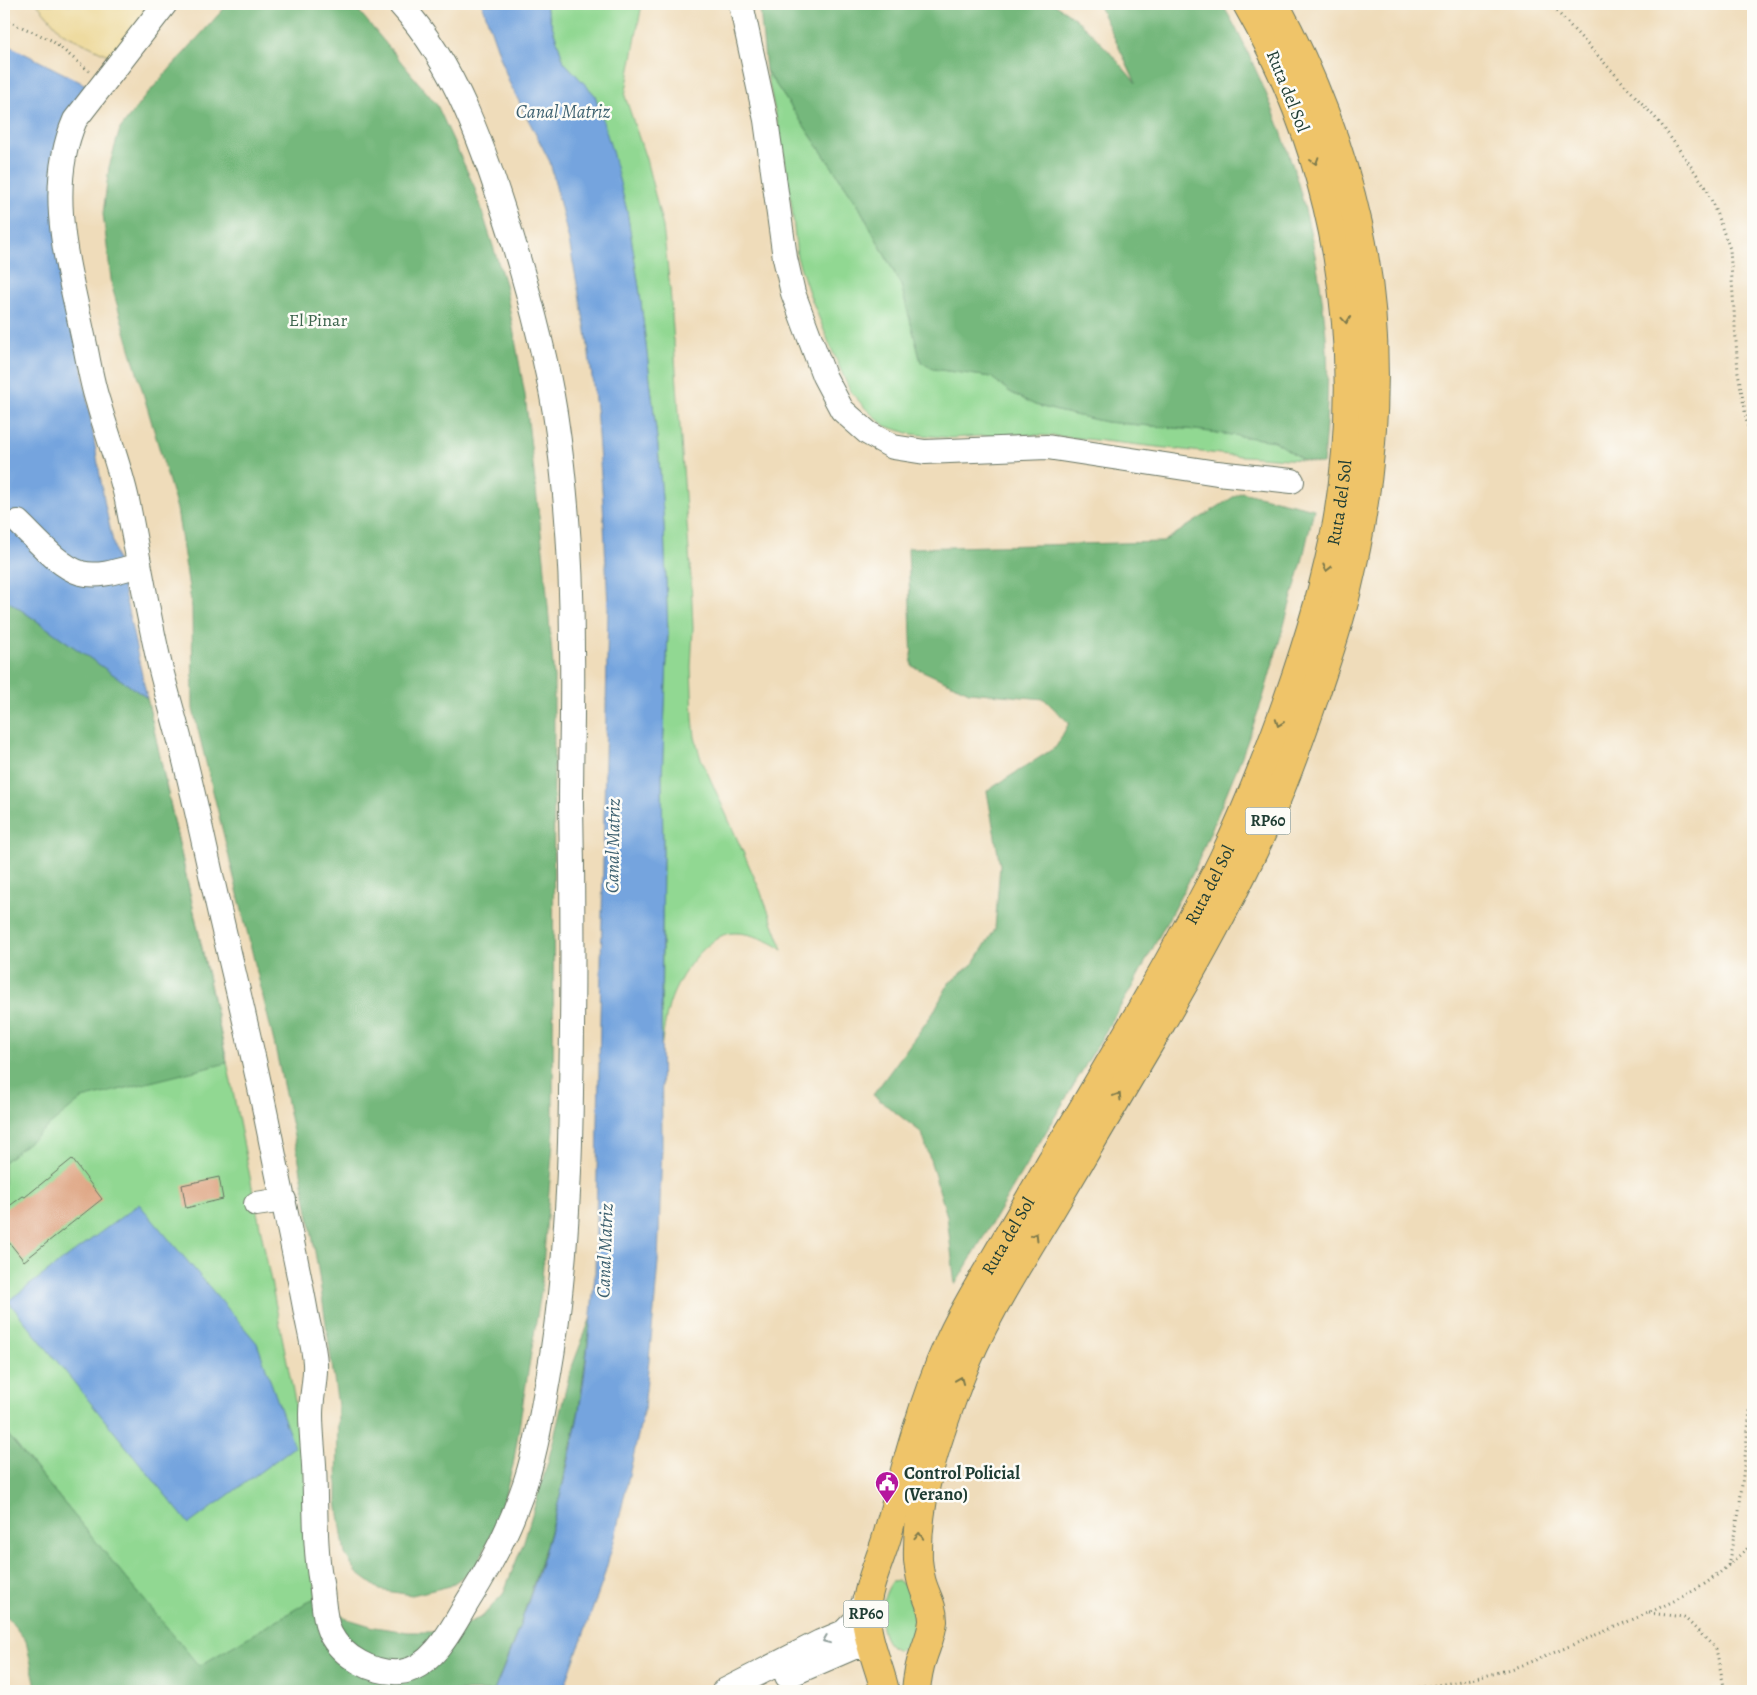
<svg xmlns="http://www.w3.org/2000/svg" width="1757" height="1695" viewBox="0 0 1757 1695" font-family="Alegreya,serif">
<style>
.green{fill:#91d892;stroke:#588a63}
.forest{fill:#74b87c;stroke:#4a7a58}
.sand{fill:#eeda9e;stroke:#868c69}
.water{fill:#75a4de;stroke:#4a7089}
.building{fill:#dfa786}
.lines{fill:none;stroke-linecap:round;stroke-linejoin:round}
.minor-casing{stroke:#687563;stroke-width:26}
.major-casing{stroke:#687563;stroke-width:30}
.path{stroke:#687563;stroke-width:3;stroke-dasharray:1 4;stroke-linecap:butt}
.minor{stroke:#fff;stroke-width:24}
.major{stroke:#efc469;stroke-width:28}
.oneway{stroke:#7d7a4c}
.oneway2{stroke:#8f9e9a}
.labels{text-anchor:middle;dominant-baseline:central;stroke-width:5;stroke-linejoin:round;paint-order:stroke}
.shield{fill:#fdfcf7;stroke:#62766e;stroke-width:1}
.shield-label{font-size:16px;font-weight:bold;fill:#1f3d34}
.street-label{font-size:18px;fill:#1f3d34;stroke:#fdfcf7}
.park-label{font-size:18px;fill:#3c644c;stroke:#fdfcf7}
.poi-label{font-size:18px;font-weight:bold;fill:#1f3d34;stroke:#fdfcf7;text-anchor:start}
.water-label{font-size:19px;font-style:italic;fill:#3d6170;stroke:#fdfcf7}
</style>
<rect width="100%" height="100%" fill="#fdfcf7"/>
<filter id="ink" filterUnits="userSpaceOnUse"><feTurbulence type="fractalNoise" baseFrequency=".02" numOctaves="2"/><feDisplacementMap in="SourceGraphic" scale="10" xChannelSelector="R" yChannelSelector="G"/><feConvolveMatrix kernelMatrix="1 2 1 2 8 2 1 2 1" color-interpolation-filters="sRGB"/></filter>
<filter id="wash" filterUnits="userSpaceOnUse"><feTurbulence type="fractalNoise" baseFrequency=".0096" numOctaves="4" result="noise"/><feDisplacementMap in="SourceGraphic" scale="20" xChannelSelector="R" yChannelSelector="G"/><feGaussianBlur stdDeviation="1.12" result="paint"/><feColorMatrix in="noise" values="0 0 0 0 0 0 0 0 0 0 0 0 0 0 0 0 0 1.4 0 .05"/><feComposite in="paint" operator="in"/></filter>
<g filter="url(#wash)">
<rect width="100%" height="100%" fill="#efdcba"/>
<!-- green -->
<path class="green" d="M545,4H642L625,96L646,159L663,227L670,288L691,579L693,628L691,667L693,718L695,737L700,756L760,890L783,950C770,940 738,927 721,936C700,948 684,970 674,992C666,1010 664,1029 661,1049L663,854L662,777L668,634L664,525L658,447L640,294L627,211L595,95L564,62Z
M766,70L858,205L901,285L921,362L933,369L991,377L1010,392L1035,405L1061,412L1106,422L1196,430L1275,441L1303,460L1229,455L1068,437L1014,434L951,438L911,434L885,426L866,409L850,391L832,350L809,293L797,257L792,208L784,154Z
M4,598L147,698L225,1052L302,1436L316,1597L199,1667L4,1430Z
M899,1581C917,1591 919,1625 910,1642C907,1647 902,1648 898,1651C874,1640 879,1600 892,1582Z"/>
<!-- forest -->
<path class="forest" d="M228,4H353L437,105L474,186L505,284L525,395L544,559L554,678L553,1142L541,1291L513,1465L498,1521L476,1567L450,1586L412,1595L380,1590L357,1573L345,1554L337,1501L338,1406L318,1269L298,1155L274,1042L193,709L192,608L177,509L112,287L103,214L109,167L120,129L143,99Z
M761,4H1054C1087,23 1112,55 1136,83L1098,4H1222C1234,23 1244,44 1253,64C1295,153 1321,252 1327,350C1329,388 1326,426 1323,464L1303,460L1275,441L1196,430L1106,422L1061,412L1035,405L1010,392L991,377L933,369L921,362L901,285L858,205L766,70L760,9Z
M1241,492L1314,509L1302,562L1263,698L1242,756L1194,871L1132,987L955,1285L947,1216L922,1133L873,1095L933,1013L949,983L974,963L995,929L1000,865L987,791L1056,747L1069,723L1044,699L969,692L912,666L908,548L1163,542Z
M4,598L147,698L227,1063L82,1099L4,1162Z
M591,1317L579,1409L559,1500L545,1548L520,1625L494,1691H37L26,1641L4,1613V1436L6,1433L199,1666L316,1597L348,1619L374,1627L408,1632H447L482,1617L503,1594L523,1544L548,1462L570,1372Z"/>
<!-- sand -->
<path class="sand" d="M37,4H155L114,58L62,33Z"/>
<!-- water -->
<path class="water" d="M482,4H545L564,62L595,95L612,151L627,211L640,294L658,447L664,525L668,634L662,777L663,854L661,998L662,1145L658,1262L654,1310L644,1409L615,1537L602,1583L563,1691H494C532,1602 561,1507 579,1411C587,1366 590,1320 595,1275L608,607L603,503L596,408L586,331L569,241L550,162L509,82Z
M4,43L96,90L64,132L77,339L105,505L147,698L4,598Z
M139,1204L257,1343L294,1447L189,1524L8,1301Z"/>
<g id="blocks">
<!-- building -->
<path class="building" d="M72,1159L102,1199L24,1261L4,1236V1210L23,1196L25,1197Z
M219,1177L223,1199L186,1208L182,1185Z"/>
</g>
</g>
<g filter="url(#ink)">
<use href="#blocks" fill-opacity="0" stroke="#687563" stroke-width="1"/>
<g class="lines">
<!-- minor casing -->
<g class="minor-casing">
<path id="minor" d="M165,4L75,120C45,189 68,265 83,336C88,358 91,381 98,402C107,435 120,467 127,500C138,555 147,611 160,666C167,694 175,721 182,749C196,803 207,859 220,914C238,992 257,1068 272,1146C283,1202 296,1257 306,1313C309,1329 314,1347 315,1363C316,1380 311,1397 311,1414C311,1431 313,1448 314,1465C316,1505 314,1544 321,1583C324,1600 323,1617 330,1633C342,1657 373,1674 400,1672C433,1669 453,1626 468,1601C489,1568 508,1532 521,1495C535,1458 541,1418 548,1379C565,1284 570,1188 571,1092C573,995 573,899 571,803C571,752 573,701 572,650C572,571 567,491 555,413C545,351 528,290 510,231C484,150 458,68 400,4
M741,4L766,120L785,258L793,293L824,376L842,410L868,433L893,447L925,452L1047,447L1217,473L1292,481
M18,522C35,538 58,566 81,573C99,578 121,570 139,565
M256,1204L284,1200
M787,1676L854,1647H864L874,1650
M724,1691L820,1642L844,1632L856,1620L867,1595"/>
</g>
<!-- major casing -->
<g class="major-casing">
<g id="major">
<path id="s1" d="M885,1691C879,1665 866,1639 866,1612C867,1585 881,1559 888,1533C905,1469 922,1403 949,1342C960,1317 974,1294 988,1270C1009,1234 1031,1197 1052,1160C1084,1108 1114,1056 1145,1003C1172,956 1199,908 1223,859C1248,807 1269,753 1288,699C1308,642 1326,582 1337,523C1368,344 1337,162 1247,4"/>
<path d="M916,1691C917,1679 919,1667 923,1656C927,1644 932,1633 933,1621C933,1607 927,1598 923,1586C920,1578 919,1568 918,1560C916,1500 937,1439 958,1383C980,1324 1015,1269 1048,1215C1085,1152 1122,1090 1159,1027C1197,961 1234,895 1265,826C1284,784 1299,742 1314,698C1325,664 1338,629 1346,594C1375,474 1385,346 1358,224C1341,148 1312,73 1275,4"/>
</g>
</g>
<!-- path -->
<path class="path" d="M1550,4L1661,124L1707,189L1730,249L1738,372L1753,457
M4,19L51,40L89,71
M1728,1565L1739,1512L1753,1383
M1649,1613L1684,1617L1716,1649L1725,1691
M1364,1691C1410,1690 1455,1684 1500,1672C1535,1662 1569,1646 1603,1632C1636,1618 1669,1605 1700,1587C1720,1575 1735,1558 1753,1544"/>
<!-- minor -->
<use href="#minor" class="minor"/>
<!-- major -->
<use href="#major" class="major"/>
</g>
<!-- one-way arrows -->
<defs><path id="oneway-chevron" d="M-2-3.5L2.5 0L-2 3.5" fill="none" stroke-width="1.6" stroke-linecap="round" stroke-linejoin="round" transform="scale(1.25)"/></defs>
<g class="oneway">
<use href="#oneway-chevron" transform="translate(1315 161) rotate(72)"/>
<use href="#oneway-chevron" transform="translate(1346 320) rotate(85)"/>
<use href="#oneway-chevron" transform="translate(1327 568) rotate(104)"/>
<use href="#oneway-chevron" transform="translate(1279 723) rotate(110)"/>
<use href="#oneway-chevron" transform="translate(1118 1096) rotate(-59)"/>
<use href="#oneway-chevron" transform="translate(1035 1236) rotate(-59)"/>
<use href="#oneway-chevron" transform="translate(960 1380) rotate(-68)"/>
<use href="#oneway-chevron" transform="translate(919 1536) rotate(-86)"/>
</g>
<use class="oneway2" href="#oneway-chevron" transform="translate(826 1640) rotate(158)"/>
</g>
<!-- icons -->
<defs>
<g id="civic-pin" transform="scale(1.25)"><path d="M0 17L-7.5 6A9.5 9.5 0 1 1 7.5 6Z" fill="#b5179e" stroke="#fdfcf7"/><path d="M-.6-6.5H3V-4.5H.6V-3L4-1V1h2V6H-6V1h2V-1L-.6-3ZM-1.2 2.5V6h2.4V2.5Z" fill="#fff"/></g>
</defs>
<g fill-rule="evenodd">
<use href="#civic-pin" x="887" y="1483"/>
</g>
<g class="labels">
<!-- shield labels -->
<g class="shield">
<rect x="1245.5" y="807.5" width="45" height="27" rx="4"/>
<rect x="843.5" y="1600.5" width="45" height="27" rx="4"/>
</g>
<g class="shield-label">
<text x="1268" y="821">RP60</text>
<text x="866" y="1614">RP60</text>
</g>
<!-- street labels -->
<g class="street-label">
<text transform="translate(1288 91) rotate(68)">Ruta del Sol</text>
<text stroke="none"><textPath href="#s1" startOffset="1296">Ruta del Sol</textPath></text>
<text stroke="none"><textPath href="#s1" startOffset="891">Ruta del Sol</textPath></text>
<text stroke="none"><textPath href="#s1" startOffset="486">Ruta del Sol</textPath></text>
</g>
<!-- park labels -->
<g class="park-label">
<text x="318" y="320">El Pinar</text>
</g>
<!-- poi labels -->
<g class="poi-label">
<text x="904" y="1473">Control Policial<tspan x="904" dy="21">(Verano)</tspan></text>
</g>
<!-- water labels -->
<g class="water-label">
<text x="563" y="112">Canal Matriz</text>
<text transform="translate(613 846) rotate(-89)">Canal Matriz</text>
<text transform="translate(605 1251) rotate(-88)">Canal Matriz</text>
</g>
</g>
<!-- margin -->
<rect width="1757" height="1695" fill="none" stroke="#fdfcf7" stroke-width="20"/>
</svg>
